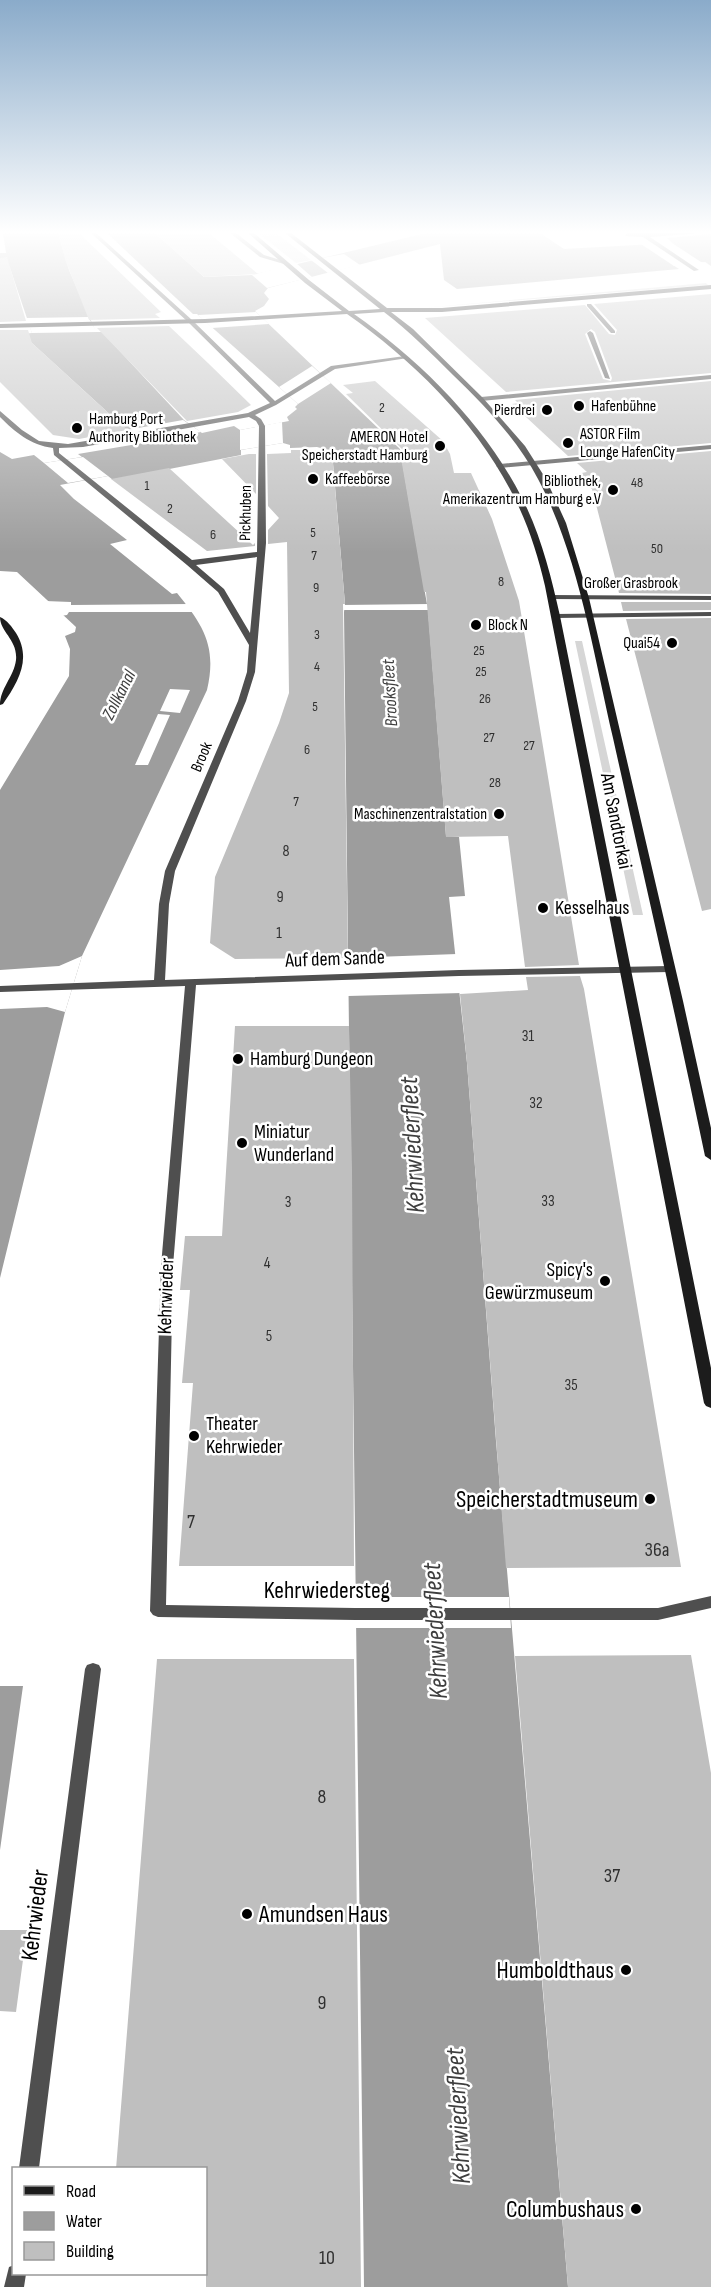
<svg xmlns="http://www.w3.org/2000/svg" width="711" height="2287" viewBox="0 0 711 2287" font-family="'Sofia Sans Condensed',sans-serif">
<style>
.green{fill:#d6d6d6}
.water{fill:#9d9d9d}
.pier{fill:#fff}
.building{fill:#bfbfbf;fill-rule:evenodd}
.lines{fill:none;stroke-linecap:round;stroke-linejoin:round}
.pedestrian{fill:#4f4f4f;fill-rule:evenodd}
.minor{fill:#4f4f4f;fill-rule:evenodd}
.secondary{fill:#1c1c1c;fill-rule:evenodd}
.poi-dot{fill:#000;stroke:#fff;stroke-width:2}
.labels{text-anchor:middle;dominant-baseline:central;stroke-width:5;stroke-linejoin:round;paint-order:stroke}
.far-number-label{font-size:14px;fill:#303030}
.far-poi-label{font-size:16px;fill:#000;stroke:#fff;text-anchor:start}
.far-street-label{font-size:16px;fill:#000;stroke:#fff}
.number-label{font-size:16px;fill:#303030}
.far-water-label{font-size:18px;font-style:italic;fill:#3e3e3e;stroke:#fff}
.street-label{font-size:20px;fill:#000;stroke:#fff}
.poi-label{font-size:20px;fill:#000;stroke:#fff;text-anchor:start}
.near-number-label{font-size:20px;fill:#303030}
.near-poi-label{font-size:24px;fill:#000;stroke:#fff;text-anchor:end}
.near-street-label{font-size:24px;fill:#000;stroke:#fff}
.near-water-label{font-size:26px;font-style:italic;fill:#3e3e3e;stroke:#fff}
</style>
<rect width="100%" height="100%" fill="#fff"/>
<!-- green -->
<path class="green" d="M258,233H276L311,260L296,263Z
M706,283L708,285L421,308Z
M575,641H582L643,915H633Z"/>
<!-- water -->
<path class="water" d="M3,233H58L69,270L96,332H102L184,420L202,433L234,426L240,430L289,421L287,417L297,409L295,407L298,404L197,314H193L107,233H155L204,277L252,275L426,233H540L564,249L672,243L667,238L711,234V266L705,262L673,265L679,269L457,289L444,280L440,244L268,288L264,293L269,299L264,306L255,311L400,449L428,610L446,836L459,837L465,896L449,897L467,1063L496,1441L568,2287H364L344,612L345,604L332,451L317,447L290,448V445L283,443L241,450V455L113,480L108,476L60,485L74,499L127,540L110,544L172,594L177,593C204,626 217,647 207,690L82,956L65,1012L0,1278V790L69,676L70,649L65,636L75,632L76,627L17,572L0,571V452L12,459L34,455L44,463L82,457L78,454L149,442L127,430L22,334L32,333L10,268L0,266V253H6Z
M0,1686H23L0,1850Z"/>
<!-- pier -->
<path class="pier" d="M669,241L701,262L707,263L674,266L641,244Z
M344,254L360,265L328,273L311,260Z
M296,263L312,277L267,288L252,275Z
M256,312L269,324L212,328L198,315Z
M88,317L97,332L32,333L26,318Z
M312,366L331,383L298,404L279,387Z
M183,420L201,432L145,442L127,430Z
M282,422L283,443L240,450V430Z
M83,457L108,476L68,483L44,463Z
M45,601L71,602V605L190,604L196,612H69L67,615L61,616Z
M430,604L431,610H341L342,605Z
M170,689L190,690L180,713L160,711Z
M158,714L170,715L148,765H135Z
M457,954L462,993L348,996V958Z
M82,956L65,1012L47,1007L0,1009V970L59,966Z
M355,1597H509L511,1628H355Z"/>
<!-- building -->
<path class="building" d="M58,233H79L161,312L155,314L160,318L89,320L66,262Z
M155,233H209L258,274L204,277Z
M7,257L26,321L0,322V258Z
M711,294V373L506,392L425,318L585,305L609,334L615,335L617,330L594,304ZM591,329L595,332L612,378L611,381L603,379L585,334Z
M169,326L208,363L251,405L238,412L187,421L97,328Z
M0,330H28L32,343L127,430L79,439L53,435L0,382Z
M375,381L443,441L450,454L454,473H471L492,519L519,601L579,965L525,967L508,836L446,837L426,592H424L400,452H405L346,394L353,393L343,385Z
M711,381V443L568,456L512,404L518,403L515,400Z
M291,450H318V453H332L345,604H343L348,958L235,959L210,943L215,877L279,723L289,693L287,542L268,544V530L279,518L268,506L267,454L291,453Z
M711,451V594L619,593L592,489L576,474L587,472L577,463Z
M249,454H256V494L222,459Z
M169,468L253,545L255,543V546L207,551L111,479Z
M621,602H711V610L623,611Z
M711,618V909L702,911L626,619Z
M580,976L584,989L681,1567L506,1568L467,1063L460,994L528,990L526,977Z
M235,1026H349L352,1169L354,1566H179L193,1383H182L190,1290H180L185,1236H222Z
M691,1655L711,1773V2287H568L515,1656Z
M157,1659H354L361,2287H206V2169H116Z
M0,1930H27L16,2012L0,2011Z"/>
<g class="lines">
<!-- pedestrian -->
<path class="pedestrian" d="M627,233H703L650,237L699,270L694,271L643,237L625,236Z
M587,304H591L615,331V333H611L587,306Z
M590,331L593,333L610,379L605,378L587,333Z"/>
<!-- minor -->
<path class="minor" d="M91,233H96L192,320L275,401L331,366L405,356L408,358L335,369L276,405L255,415L261,419L265,426L266,543L255,672L246,701L175,871L169,904L165,980L459,970L670,966L675,969L670,972L459,976L196,985L173,1266L166,1605L355,1608H658L711,1596V1608L658,1620H355L158,1617L153,1615L150,1611L161,1266L185,986L0,992V986L154,980L159,904L165,871L238,701L247,672L249,645L218,592L187,565L54,455L53,448C30,445 15,432 0,417V411L22,430L39,441L68,444L248,413L270,403L188,322ZM249,417L256,421L259,426L257,552L192,560L59,453V448L83,447ZM257,557L250,633L224,589L196,565Z
M230,233H236L264,255L287,262L284,264L260,257Z
M711,375V379L481,401L478,399L481,397Z
M711,445V449L500,468L496,466L500,464Z
M549,595L711,596V600L552,599H549Z
M711,612V616L556,618L552,616L556,614Z
M93,1663L99,1665L101,1669L39,2168H19L85,1669L87,1665Z
M14,2265V2274H26L24,2287H4L9,2267Z"/>
<!-- secondary -->
<path class="secondary" d="M248,233H254L309,280L349,311L380,309L285,233H291L387,308H442L711,285V289L442,312H391L413,329L483,398L525,446L546,479L566,523L589,598L683,1001L711,1128V1160L705,1156C676,1016 644,877 613,738C593,652 579,557 538,479C517,439 485,406 453,375C431,353 409,331 384,312L354,314C421,361 485,425 522,498C541,535 551,576 560,616L711,1368V1408L706,1406L704,1403L545,586C538,556 529,527 515,499C479,425 414,361 347,314L205,323L0,328V324L205,319L342,311L305,283Z
M0,617C7,620 12,627 16,633C32,659 18,682 3,704L0,705C0,688 14,677 16,660C18,640 0,632 0,617Z"/>
</g>
<!-- sky -->
<linearGradient id="sky" x2="0" y2="1"><stop stop-color="#8aabca"/><stop offset="0.42" stop-color="#fff"/><stop offset="1" stop-color="#fff" stop-opacity="0"/></linearGradient>
<rect width="711" height="553" fill="url(#sky)"/>
<!-- markers -->
<g class="poi-dot">
<circle cx="579" cy="406" r="6"/>
<circle cx="547" cy="410" r="6"/>
<circle cx="77" cy="428" r="6"/>
<circle cx="568" cy="443" r="6"/>
<circle cx="440" cy="446" r="6"/>
<circle cx="313" cy="479" r="6"/>
<circle cx="613" cy="490" r="6"/>
<circle cx="476" cy="625" r="6"/>
<circle cx="672" cy="643" r="6"/>
<circle cx="499" cy="814" r="6"/>
<circle cx="543" cy="908" r="6"/>
<circle cx="238" cy="1059" r="6"/>
<circle cx="242" cy="1143" r="6"/>
<circle cx="605" cy="1281" r="6"/>
<circle cx="194" cy="1436" r="6"/>
<circle cx="650" cy="1499" r="6"/>
<circle cx="247" cy="1914" r="6"/>
<circle cx="626" cy="1970" r="6"/>
<circle cx="636" cy="2209" r="6"/>
</g>
<g class="labels">
<!-- far-number labels -->
<g class="far-number-label">
<text x="382" y="407">2</text>
<text x="637" y="482">48</text>
<text x="147" y="485">1</text>
<text x="170" y="508">2</text>
<text x="313" y="532">5</text>
<text x="213" y="534">6</text>
<text x="657" y="548">50</text>
<text x="314" y="555">7</text>
<text x="501" y="581">8</text>
<text x="316" y="587">9</text>
<text x="317" y="634">3</text>
<text x="479" y="650">25</text>
<text x="317" y="666">4</text>
<text x="481" y="671">25</text>
<text x="485" y="698">26</text>
<text x="315" y="706">5</text>
<text x="489" y="737">27</text>
<text x="529" y="745">27</text>
<text x="307" y="749">6</text>
<text x="495" y="782">28</text>
<text x="296" y="801">7</text>
</g>
<!-- far-poi labels -->
<g class="far-poi-label">
<text x="591" y="406">Hafenbühne</text>
<text x="535" y="410" text-anchor="end">Pierdrei</text>
<text x="89" y="419">Hamburg Port<tspan x="89" dy="18">Authority Bibliothek</tspan></text>
<text x="580" y="434">ASTOR Film<tspan x="580" dy="18">Lounge HafenCity</tspan></text>
<text x="428" y="437" text-anchor="end">AMERON Hotel<tspan x="428" dy="18">Speicherstadt Hamburg</tspan></text>
<text x="325" y="479">Kaffeebörse</text>
<text x="601" y="481" text-anchor="end">Bibliothek,<tspan x="601" dy="18">Amerikazentrum Hamburg e.V</tspan></text>
<text x="488" y="625">Block N</text>
<text x="660" y="643" text-anchor="end">Quai54</text>
<text x="487" y="814" text-anchor="end">Maschinenzentralstation</text>
</g>
<!-- far-street labels -->
<g class="far-street-label">
<text transform="translate(246 513) rotate(-89)">Pickhuben</text>
<text x="631" y="583">Großer Grasbrook</text>
<text transform="translate(202 757) rotate(-67)">Brook</text>
</g>
<!-- number labels -->
<g class="number-label">
<text x="286" y="851">8</text>
<text x="280" y="897">9</text>
<text x="279" y="933">1</text>
<text x="528" y="1036">31</text>
<text x="536" y="1103">32</text>
<text x="548" y="1201">33</text>
<text x="288" y="1202">3</text>
<text x="267" y="1263">4</text>
<text x="269" y="1336">5</text>
<text x="571" y="1385">35</text>
</g>
<!-- far-water labels -->
<g class="far-water-label">
<text transform="translate(390 693) rotate(-93)">Brooksfleet</text>
<text transform="translate(119 695) rotate(-63)">Zollkanal</text>
</g>
<!-- street labels -->
<g class="street-label">
<text transform="translate(616 821) rotate(79)">Am Sandtorkai</text>
<text transform="translate(335 959) rotate(-2)">Auf dem Sande</text>
<text transform="translate(166 1296) rotate(-88)">Kehrwieder</text>
</g>
<!-- poi labels -->
<g class="poi-label">
<text x="555" y="908">Kesselhaus</text>
<text x="250" y="1059">Hamburg Dungeon</text>
<text x="254" y="1132">Miniatur<tspan x="254" dy="23">Wunderland</tspan></text>
<text x="593" y="1270" text-anchor="end">Spicy's<tspan x="593" dy="23">Gewürzmuseum</tspan></text>
<text x="206" y="1424">Theater<tspan x="206" dy="23">Kehrwieder</tspan></text>
</g>
<!-- near-number labels -->
<g class="near-number-label">
<text x="191" y="1522">7</text>
<text x="657" y="1550">36a</text>
<text x="322" y="1797">8</text>
<text x="612" y="1876">37</text>
<text x="322" y="2003">9</text>
<text x="327" y="2258">10</text>
</g>
<!-- near-poi labels -->
<g class="near-poi-label">
<text x="638" y="1499">Speicherstadtmuseum</text>
<text x="259" y="1914" text-anchor="start">Amundsen Haus</text>
<text x="614" y="1970">Humboldthaus</text>
<text x="624" y="2209">Columbushaus</text>
</g>
<!-- near-street labels -->
<g class="near-street-label">
<text x="327" y="1590">Kehrwiedersteg</text>
<text transform="translate(35 1915) rotate(-83)">Kehrwieder</text>
</g>
<!-- near-water labels -->
<g class="near-water-label">
<text transform="translate(413 1145) rotate(-93)">Kehrwiederfleet</text>
<text transform="translate(436 1631) rotate(-93)">Kehrwiederfleet</text>
<text transform="translate(459 2116) rotate(-93)">Kehrwiederfleet</text>
</g>
</g>
<!-- legend -->
<rect x="12" y="2167" width="195" height="108" fill="#ffffff" stroke="#999999" stroke-width="1.5"/>
<rect x="24" y="2186" width="30" height="9" fill="#1c1c1c" stroke="#999999" stroke-width="1.5"/>
<text x="66" y="2197" font-size="18" fill="#000000">Road</text>
<rect x="24" y="2212" width="30" height="18" fill="#9d9d9d" stroke="#999999" stroke-width="1.5"/>
<text x="66" y="2227" font-size="18" fill="#000000">Water</text>
<rect x="24" y="2242" width="30" height="18" fill="#bfbfbf" stroke="#999999" stroke-width="1.5"/>
<text x="66" y="2257" font-size="18" fill="#000000">Building</text>
</svg>
